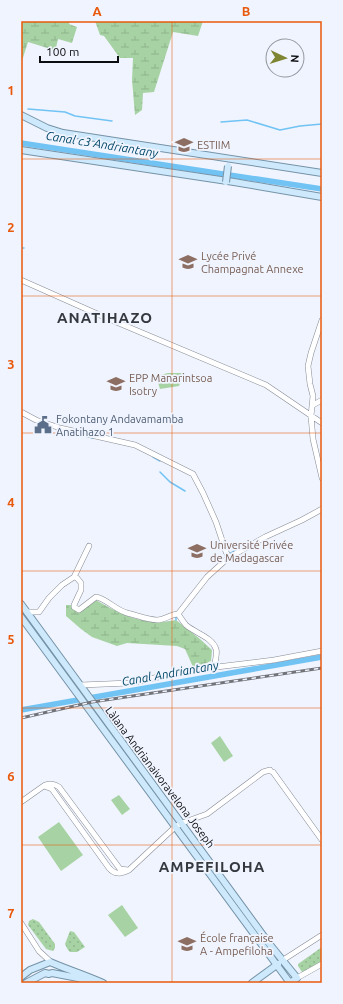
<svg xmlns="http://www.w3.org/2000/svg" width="343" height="1004" viewBox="0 0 343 1004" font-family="Ubuntu,sans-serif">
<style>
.green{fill:#a7d3a4}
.wetland{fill:url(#wetland-marsh)}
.garden{fill:url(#garden-dots)}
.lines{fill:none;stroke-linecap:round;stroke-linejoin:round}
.stream{stroke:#71c3f4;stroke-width:1.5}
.canal{stroke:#71c3f4;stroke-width:5.5}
.minor-casing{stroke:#868a93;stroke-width:6}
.major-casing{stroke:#7593a8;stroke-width:8}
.minor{stroke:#fff;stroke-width:5}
.major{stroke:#cee9fc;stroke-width:6}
.rail-casing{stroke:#717379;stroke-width:3}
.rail{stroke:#f0f4fe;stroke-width:1.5;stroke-dasharray:4.5;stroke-linecap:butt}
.major-bridge-casing{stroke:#7593a8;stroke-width:8;stroke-linecap:butt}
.major-bridge{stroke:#cee9fc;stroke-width:6}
.grid{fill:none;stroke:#e8590c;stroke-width:1;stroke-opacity:0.55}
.labels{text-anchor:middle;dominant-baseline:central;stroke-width:3.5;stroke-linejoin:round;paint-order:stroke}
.education-label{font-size:11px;fill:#785e54;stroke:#f0f4fe;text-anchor:start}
.service-label{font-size:11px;fill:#4e5e75;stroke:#f0f4fe;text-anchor:start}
.street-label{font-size:11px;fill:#0c0d10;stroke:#f0f4fe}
.water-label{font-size:12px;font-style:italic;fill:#004767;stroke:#f0f4fe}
.district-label{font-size:15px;font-weight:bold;letter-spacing:1px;fill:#35383f;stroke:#f0f4fe}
.neatline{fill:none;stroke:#e8590c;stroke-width:1.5}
.grid-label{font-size:13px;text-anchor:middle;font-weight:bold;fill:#e8590c}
</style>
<defs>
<pattern id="wetland-marsh" width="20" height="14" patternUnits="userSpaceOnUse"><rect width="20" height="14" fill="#a7d3a4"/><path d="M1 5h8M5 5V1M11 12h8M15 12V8" fill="none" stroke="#8fb48c"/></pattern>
<pattern id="garden-dots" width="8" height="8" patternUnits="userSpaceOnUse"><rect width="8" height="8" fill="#a7d3a4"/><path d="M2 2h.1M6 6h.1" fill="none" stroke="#8fb48c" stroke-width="1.8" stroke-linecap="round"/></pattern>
</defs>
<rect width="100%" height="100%" fill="#f0f4fe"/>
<!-- green -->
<path class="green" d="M168,373H184L179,386L160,389L156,376Z
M220,736L233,756L224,762L211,743Z
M119,795L130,809L122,815L111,800Z
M59,822L83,855L61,871L38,837Z
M122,905L138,928L125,937L108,915Z"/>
<!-- wetland -->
<path class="wetland" d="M21,21H70L69,24L77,27L72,43L58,39L56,48L54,50L28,42L21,64Z
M95,21H203L198,36L173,32L154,92L143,93L142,110L135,115L132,80L133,58H120L104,36L100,35Z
M96,600C114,611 136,622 157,622C164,622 170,621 176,620L200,639L212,650L211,661L198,667H193L185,649L177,646L127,643L117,646L92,637L81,629L66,616V605H71L77,610L82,609Z"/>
<!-- garden -->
<path class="garden" d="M33,919L39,922L55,944V948L53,951L46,949L28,925L29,921Z
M70,931L74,932L85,947L77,952H70L68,950L65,944Z
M322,947V964L304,975L298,966V964Z"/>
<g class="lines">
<!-- stream -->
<path class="stream" d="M28,109L65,112L75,116L112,121
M221,122L247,120L280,130L300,126L322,124
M21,248H24
M77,434L93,438
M153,457L160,461
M160,472L170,482L185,491
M229,554L247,544
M176,620V616"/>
<!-- canal -->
<path class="canal" d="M21,143L322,189
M21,710L322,657"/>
<!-- minor casing -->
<g class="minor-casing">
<path id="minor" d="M21,280L102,316L266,385L322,423
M322,320L311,353L308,366L310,384L313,396L311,416L313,439L322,478
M313,405L322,400
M21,412L36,420L60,428L135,445L193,474L203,493L216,522L226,552L229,557
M74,577L77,578L81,583V590L74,605V607L79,610L96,597C105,598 116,610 127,613C136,615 147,620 157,620C165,620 171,614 178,614
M27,612H39L49,598L62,585L74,577L89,546
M178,614L207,577L228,558L265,537L302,520L322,509
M178,614C181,618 183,622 186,625C195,633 212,637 216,649C218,653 214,662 215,668
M81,685L130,683L192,670L274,660L322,651
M44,786L52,789L109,868C115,875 121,874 129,870L175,827L182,823L207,814L263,772L270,770V771L273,772L322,840
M21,802L45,785C51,783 54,784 59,787L120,869L128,870
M21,923L39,951L52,963
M283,960L322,935
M297,978L322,964"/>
</g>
<!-- major casing -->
<g class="major-casing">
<path id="major" d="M21,115L47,128L63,133L322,173
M21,150L234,182L322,197
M21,604L271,946L297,978L290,983
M21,617L290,983
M21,977L30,970L50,962C66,969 85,975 103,983
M26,983L45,973L49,974L52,973L78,978L91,983
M252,983L278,964"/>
</g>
<!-- minor -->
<use href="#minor" class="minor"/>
<!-- major -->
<use href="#major" class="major"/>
<!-- rail casing -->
<g class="rail-casing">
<path id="rail" d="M21,718L92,702L322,668"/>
</g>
<!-- rail -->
<use href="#rail" class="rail"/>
<!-- major-bridge casing -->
<g class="major-bridge-casing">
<path id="major-bridge" d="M226,182L228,166"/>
</g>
<!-- major-bridge -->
<use href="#major-bridge" class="major-bridge"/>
</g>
<!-- grid -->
<path class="grid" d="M172,21V983M21,159H322M21,296H322M21,433H322M21,571H322M21,708H322M21,845H322"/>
<!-- icons -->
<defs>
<g id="university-bare" transform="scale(1.38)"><path d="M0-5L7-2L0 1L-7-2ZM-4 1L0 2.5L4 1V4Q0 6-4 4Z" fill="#8d6e63" stroke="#f0f4fe" stroke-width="2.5" paint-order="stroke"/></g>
<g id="school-bare" transform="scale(1.38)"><path d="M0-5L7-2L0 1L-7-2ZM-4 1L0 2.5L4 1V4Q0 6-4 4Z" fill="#8d6e63" stroke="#f0f4fe" stroke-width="2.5" paint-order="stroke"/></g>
<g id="civic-bare" transform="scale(1.38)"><path d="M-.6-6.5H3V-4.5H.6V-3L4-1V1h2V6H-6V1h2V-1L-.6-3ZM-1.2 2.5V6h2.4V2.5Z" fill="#5c6f8a" stroke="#f0f4fe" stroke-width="2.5" paint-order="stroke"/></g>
</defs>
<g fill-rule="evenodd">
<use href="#university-bare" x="184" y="145"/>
<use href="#school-bare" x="188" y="262"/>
<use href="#school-bare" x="116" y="384"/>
<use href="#civic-bare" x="43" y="425"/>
<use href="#university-bare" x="197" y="551"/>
<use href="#school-bare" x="187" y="944"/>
</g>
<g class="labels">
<!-- education labels -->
<g class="education-label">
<text x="197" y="145">ESTIIM</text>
<text x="201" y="256">Lycée Privé<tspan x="201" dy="13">Champagnat Annexe</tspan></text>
<text x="129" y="378">EPP Manarintsoa<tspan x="129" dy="13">Isotry</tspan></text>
<text x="210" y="545">Université Privée<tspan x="210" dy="13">de Madagascar</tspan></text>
<text x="200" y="938">École française<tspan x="200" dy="13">A - Ampefiloha</tspan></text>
</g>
<!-- service labels -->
<g class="service-label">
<text x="56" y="419">Fokontany Andavamamba<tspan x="56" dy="13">Anatihazo 1</tspan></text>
</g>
<!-- street labels -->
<g class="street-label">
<text transform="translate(160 777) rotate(53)">Làlana Andrianaivoravelona Joseph</text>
</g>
<!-- water labels -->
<g class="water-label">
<text transform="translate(102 144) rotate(9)">Canal c3 Andriantany</text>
<text transform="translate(170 673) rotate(-10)">Canal Andriantany</text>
</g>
<!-- district labels -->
<g class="district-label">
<text x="105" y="317">ANATIHAZO</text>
<text x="212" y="866">AMPEFILOHA</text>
</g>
</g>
<!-- border -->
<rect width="343" height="1004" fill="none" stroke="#f0f4fe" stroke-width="44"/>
<!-- north arrow -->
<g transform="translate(285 58) rotate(94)"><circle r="19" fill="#f0f4fe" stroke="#95989f"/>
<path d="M0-3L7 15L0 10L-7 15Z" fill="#7e8632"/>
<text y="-6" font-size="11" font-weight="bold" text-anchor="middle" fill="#0c0d10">N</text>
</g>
<!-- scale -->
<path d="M40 56v6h78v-6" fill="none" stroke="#0c0d10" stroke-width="2"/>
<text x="46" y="56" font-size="12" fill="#0c0d10" stroke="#f0f4fe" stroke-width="3" paint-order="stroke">100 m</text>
<rect x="22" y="22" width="299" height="960" class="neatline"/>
<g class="grid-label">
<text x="97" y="16">A</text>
<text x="246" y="16">B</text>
<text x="11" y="95">1</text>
<text x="11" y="232">2</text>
<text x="11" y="369">3</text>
<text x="11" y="507">4</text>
<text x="11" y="644">5</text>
<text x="11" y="781">6</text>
<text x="11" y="918">7</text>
</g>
</svg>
